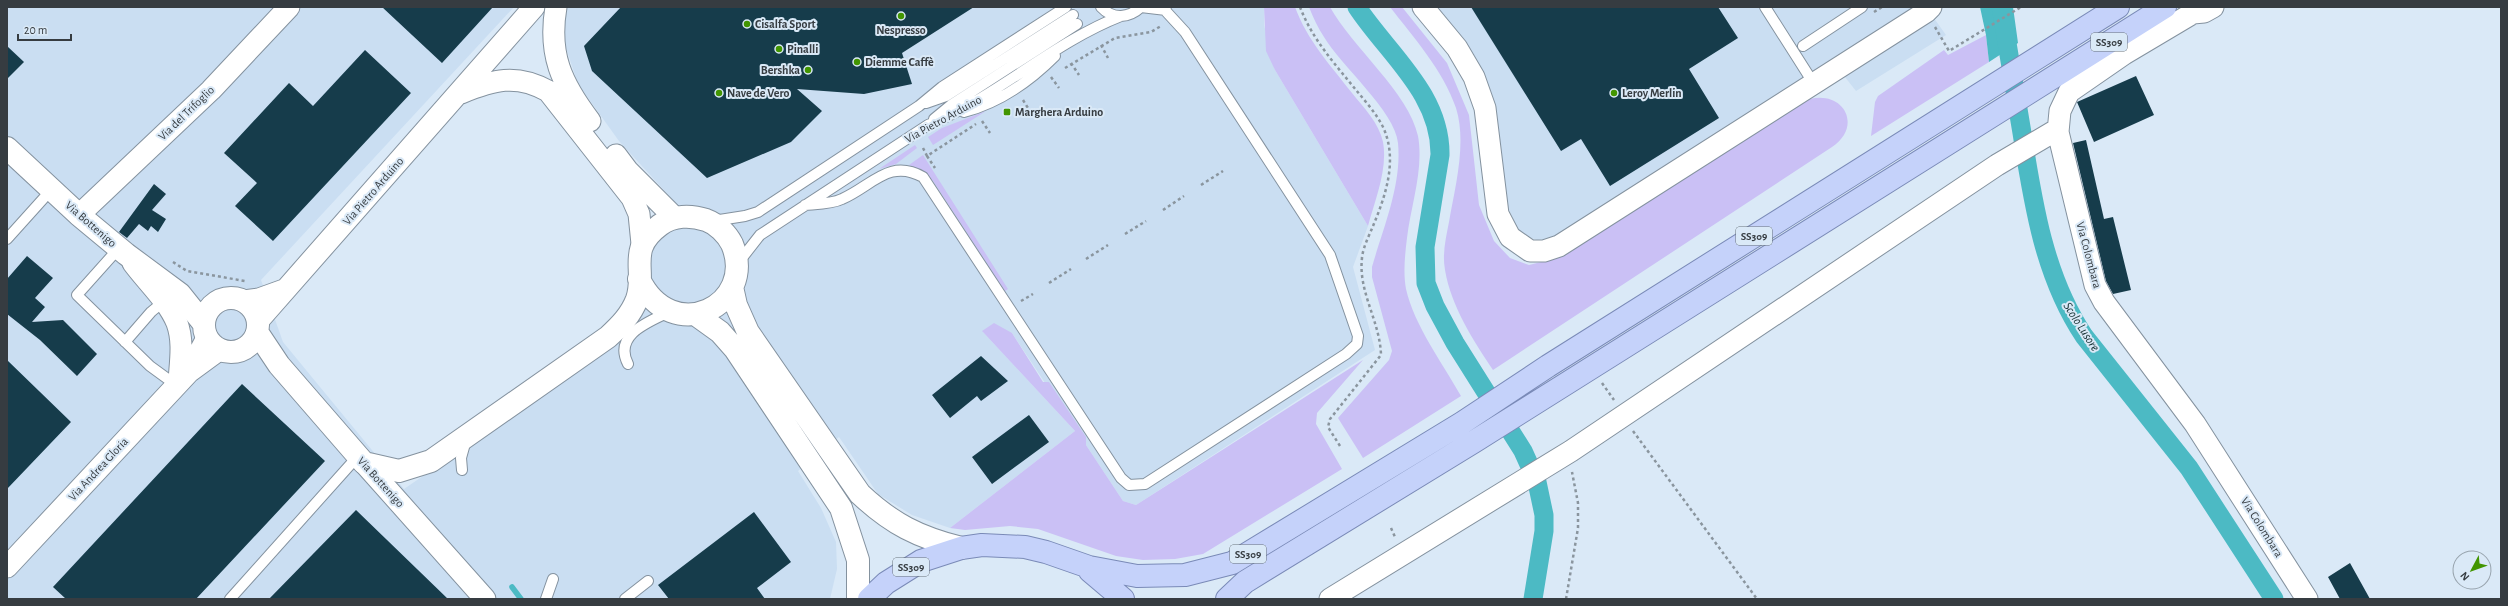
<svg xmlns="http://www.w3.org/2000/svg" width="2508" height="606" viewBox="0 0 2508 606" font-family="'Alegreya Sans',sans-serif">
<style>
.built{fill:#cadef2}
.green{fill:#cac0f5}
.water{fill:#4cbac4}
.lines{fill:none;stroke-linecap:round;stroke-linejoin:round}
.stream{stroke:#4cbac4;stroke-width:5.5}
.canal{stroke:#4cbac4;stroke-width:19}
.building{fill:#163c4b}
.service-casing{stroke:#84929f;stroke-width:12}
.minor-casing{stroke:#84929f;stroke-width:23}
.tertiary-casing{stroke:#84929f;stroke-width:24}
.primary-casing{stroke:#7a8ab7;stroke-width:24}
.path{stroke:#8a959e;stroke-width:2.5;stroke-dasharray:3 3;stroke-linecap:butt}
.service{stroke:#fff;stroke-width:10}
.minor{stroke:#fff;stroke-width:21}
.tertiary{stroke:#fff;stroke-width:22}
.primary{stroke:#c5d2fa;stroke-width:22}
.poi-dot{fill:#429501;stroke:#dae9f7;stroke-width:1.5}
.labels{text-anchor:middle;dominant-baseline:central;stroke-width:4;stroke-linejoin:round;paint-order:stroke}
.shield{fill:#dae9f7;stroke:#677078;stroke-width:1}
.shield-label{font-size:11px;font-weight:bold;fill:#363c41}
.poi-label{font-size:12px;font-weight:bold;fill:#363c41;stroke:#dae9f7;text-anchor:start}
.street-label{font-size:12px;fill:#363c41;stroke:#dae9f7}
.water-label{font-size:13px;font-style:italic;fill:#183133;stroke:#dae9f7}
</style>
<rect width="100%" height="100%" fill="#dae9f7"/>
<!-- built -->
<path class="built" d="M7,7H514L261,280L283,342L404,489L490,430L637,319L650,226L674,201L619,141L578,84L562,36L566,7H1264V25L1275,70L1368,226L1353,267L1375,350L1136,505L1123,501L1012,333L983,332L1075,431L950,528L912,515L878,494L839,437L798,471L821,508L836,542L837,569L830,599H7Z
M1432,7H1926L1946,35L1856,91L1833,62L1553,238L1537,240L1526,236L1517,229L1506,202L1502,183L1497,114L1486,80Z"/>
<!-- green -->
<path class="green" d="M1264,7H1295C1307,40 1331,66 1352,93C1364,108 1379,123 1383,142C1388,169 1375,200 1368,226L1275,70L1266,51Z
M1309,7H1330C1352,47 1409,93 1418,136C1424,169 1411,205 1407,238C1405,254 1403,273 1406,289C1414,325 1443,364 1461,396L1363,458L1338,418L1389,360L1392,351L1372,277V267C1383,228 1402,185 1398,143C1395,111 1341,66 1324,37C1318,28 1313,17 1309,7Z
M1390,7H1402L1447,63L1469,115L1479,205L1494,241L1510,258L1529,265L1553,259L1810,99C1844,91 1863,126 1832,147L1493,370C1473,340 1451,306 1445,270C1442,254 1446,237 1449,222C1455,187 1467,143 1456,108C1443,70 1414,38 1390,7Z
M1986,35L1989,62L1871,136L1875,102L1878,96L1944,50L1948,55Z
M986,111L933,145L928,137L942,128Z
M915,145L917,148L896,164L879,169Z
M923,155L1008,289L1005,291L933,181L923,172L909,165Z
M994,323L1012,333L1043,382H1049L1086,437V445L1123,501L1136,505L1363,360L1317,413L1316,424L1342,469L1203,554L1175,559L1143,560L1116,556L1038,529L1010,526L965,530L950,528L1075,431L982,331Z"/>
<!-- water -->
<path class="water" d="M1980,7H2013L2018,43L1989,62L1986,35Z"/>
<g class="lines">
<!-- stream -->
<path class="stream" d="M512,587L521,599"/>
<!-- canal -->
<path class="canal" d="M1357,7C1388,54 1441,94 1440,155L1425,247L1426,283L1435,306L1455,343L1523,451L1537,482L1544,515V531L1533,599
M2001,7C2008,49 2015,91 2022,133C2033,203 2044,276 2084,336L2189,468L2274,599"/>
</g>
<!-- building -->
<path class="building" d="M382,7H493L442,63Z
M621,7H974L902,53L912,84L864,94L797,89L822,111L791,142L707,178L592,71L584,46Z
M1471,7H1718L1738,38L1689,69L1719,118L1610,186L1581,139L1561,151Z
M7,46L24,62L7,79Z
M365,50L411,93L273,241L235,206L257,183L224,153L289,83L313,106Z
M2136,76L2154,115L2094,142L2077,102Z
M2086,140L2104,219L2113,217L2131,290L2113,294L2106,281L2073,143Z
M154,184L166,194L152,210L166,219L158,232L151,226L148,231L139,224L127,238L119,232Z
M27,256L53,278L35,298L45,307L32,322L63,320L97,354L77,376L40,340L7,314V279Z
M981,356L1008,381L981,401L977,396L950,418L932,395Z
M7,360L71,422L7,489Z
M242,384L325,461L196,599H66L53,587Z
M1029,415L1049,442L992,484L972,457Z
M356,510L448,599H269Z
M754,512L791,562L757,588L765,599H669L658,585Z
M2350,563L2370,599H2340L2328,577Z"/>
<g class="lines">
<!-- service casing -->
<g class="service-casing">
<path id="service" d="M1101,7C1113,20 1129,18 1141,7
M1141,7L1166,10
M1765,7L1814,84
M1803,46L1862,7
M926,103L946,96L1073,15
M964,112C998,103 1030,81 1055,56
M934,119L951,105L1077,24
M805,205C816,204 832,204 842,199C872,186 889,158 923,177L1121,478L1129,485L1145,484L1346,354L1357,344L1358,336L1330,255L1185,32L1162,7
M713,221L745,216L758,212L919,106L942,87L1066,7
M7,239L52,189
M119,248L77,295L150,366L176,385
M738,263L760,235L928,125C997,97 1052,43 1121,16
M125,342L151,312L163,302
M628,364C613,335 648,322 669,312
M462,470L461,458L466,440
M230,599L358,456
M546,599L553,579
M625,599L648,581"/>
</g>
<!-- minor casing -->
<g class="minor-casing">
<path id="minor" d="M556,7C548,54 561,83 590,121
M1423,7L1457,48L1474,77L1485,108L1498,214L1510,237L1530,251H1544L1559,246L1926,12L1931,7
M2213,7L2204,12L2193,13L2124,54L2069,92L2060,111L2058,132L2095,285L2104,302L2195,424L2307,599
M461,93C493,80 516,73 548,91L632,198L639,214L642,244
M616,155L628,171L674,217
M79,215L211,90L289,7
M133,263C147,282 168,301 177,323C184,342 180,363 179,382
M244,301L259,299L284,290
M258,321L534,7
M191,368L207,338
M364,463L485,599
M7,567L189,372L219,350
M1330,599L1571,451L1997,165L2058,129"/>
</g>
<!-- tertiary casing -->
<g class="tertiary-casing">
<path id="tertiary" d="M7,148L79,215L126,254L180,294L204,324
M732,287L736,305L748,332L860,494C892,524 918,537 961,548
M204 325a27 27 0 1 1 54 0a27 27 0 1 1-54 0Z
M695,314L720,332L735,349L841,508L858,560V599
M257,332L279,365L364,463L399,471L431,461L608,337C620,326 631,315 637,299C647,270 626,250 660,225C673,215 691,215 706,220C717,224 727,234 732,244C758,305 672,348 639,279"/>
</g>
<!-- primary casing -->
<g class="primary-casing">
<path id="primary" d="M1090,571L1123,599
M869,599L886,583L921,561L961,548L982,545L1025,547L1046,552L1089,567L1137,576L1185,575L1232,563L1462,423L1548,366L2118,7
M1227,599L1245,582L1475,441L2165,7"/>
</g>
<!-- path -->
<path class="path" d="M1300,7C1312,39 1335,64 1356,90C1365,101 1376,113 1383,127C1398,159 1386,195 1373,226C1369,236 1363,247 1362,258C1358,292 1380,321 1381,355L1330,419L1328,427L1340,446
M1874,12L1882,7
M1935,27L1949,51L2021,7
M1101,45L1108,58
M1071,63L1079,75
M1065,68L1115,38L1151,32L1161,26
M1051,77L1059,88
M1023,100L1028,108
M982,121L990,133
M923,148L927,156L976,124
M927,156L935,168
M1201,185L1223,171
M1163,210L1184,196
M1125,234L1146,221
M1086,259L1108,245
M173,262L187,271L245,281
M1049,283L1071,269
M1021,301L1033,294
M1602,383L1614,400
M1633,431L1757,599
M1391,528L1395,537
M1566,599L1578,528V503L1572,472"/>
<!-- service -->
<use href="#service" class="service"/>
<!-- minor -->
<use href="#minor" class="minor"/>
<!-- tertiary -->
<use href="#tertiary" class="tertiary"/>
<!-- primary -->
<use href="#primary" class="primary"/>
</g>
<!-- markers -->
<g class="poi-dot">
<circle cx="901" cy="16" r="4"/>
<circle cx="747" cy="24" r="4"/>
<circle cx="779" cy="49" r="4"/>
<circle cx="857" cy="62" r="4"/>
<circle cx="808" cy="70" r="4"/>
<circle cx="719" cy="93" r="4"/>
<circle cx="1614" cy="93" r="4"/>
<rect x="1003" y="108" width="8" height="8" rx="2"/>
</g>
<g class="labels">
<!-- shield labels -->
<g class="shield">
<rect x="2091" y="33" width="36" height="18" rx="3"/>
<rect x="1736" y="227" width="36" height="18" rx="3"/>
<rect x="1230" y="545" width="36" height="18" rx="3"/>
<rect x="893" y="558" width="36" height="18" rx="3"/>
</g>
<g class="shield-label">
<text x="2109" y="42">SS309</text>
<text x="1754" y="236">SS309</text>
<text x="1248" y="554">SS309</text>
<text x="911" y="567">SS309</text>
</g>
<!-- poi labels -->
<g class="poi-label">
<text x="755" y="24">Cisalfa Sport</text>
<text x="901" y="30" text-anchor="middle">Nespresso</text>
<text x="787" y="49">Pinalli</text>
<text x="865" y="62">Diemme Caffè</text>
<text x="800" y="70" text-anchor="end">Bershka</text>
<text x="727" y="93">Nave de Vero</text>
<text x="1622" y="93">Leroy Merlin</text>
<text x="1015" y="112">Marghera Arduino</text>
</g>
<!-- street labels -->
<g class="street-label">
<text transform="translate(186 113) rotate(-44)">Via del Trifoglio</text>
<text transform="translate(943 119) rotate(-29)">Via Pietro Arduino</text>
<text transform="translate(373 191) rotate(-49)">Via Pietro Arduino</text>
<text transform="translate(91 224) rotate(41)">Via Bottenigo</text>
<text transform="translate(2089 255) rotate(75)">Via Colombara</text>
<text transform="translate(98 469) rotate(-47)">Via Andrea Gloria</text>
<text transform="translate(381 482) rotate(48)">Via Bottenigo</text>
<text transform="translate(2262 527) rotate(58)">Via Colombara</text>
</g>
<!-- water labels -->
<g class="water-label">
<text transform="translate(2081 327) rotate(57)">Scolo Lusore</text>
</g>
</g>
<!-- border -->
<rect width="2508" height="606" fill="none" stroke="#363c41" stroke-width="16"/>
<!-- north arrow -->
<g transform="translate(2472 570) rotate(229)"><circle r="19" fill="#dae9f7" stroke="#98a4ae"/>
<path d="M0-3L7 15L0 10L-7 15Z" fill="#429501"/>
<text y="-6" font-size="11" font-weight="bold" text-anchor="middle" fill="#363c41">N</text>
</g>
<!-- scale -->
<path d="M18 34v6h53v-6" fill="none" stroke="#363c41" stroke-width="2"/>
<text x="24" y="34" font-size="12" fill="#363c41" stroke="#dae9f7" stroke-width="3" paint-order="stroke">20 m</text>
</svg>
